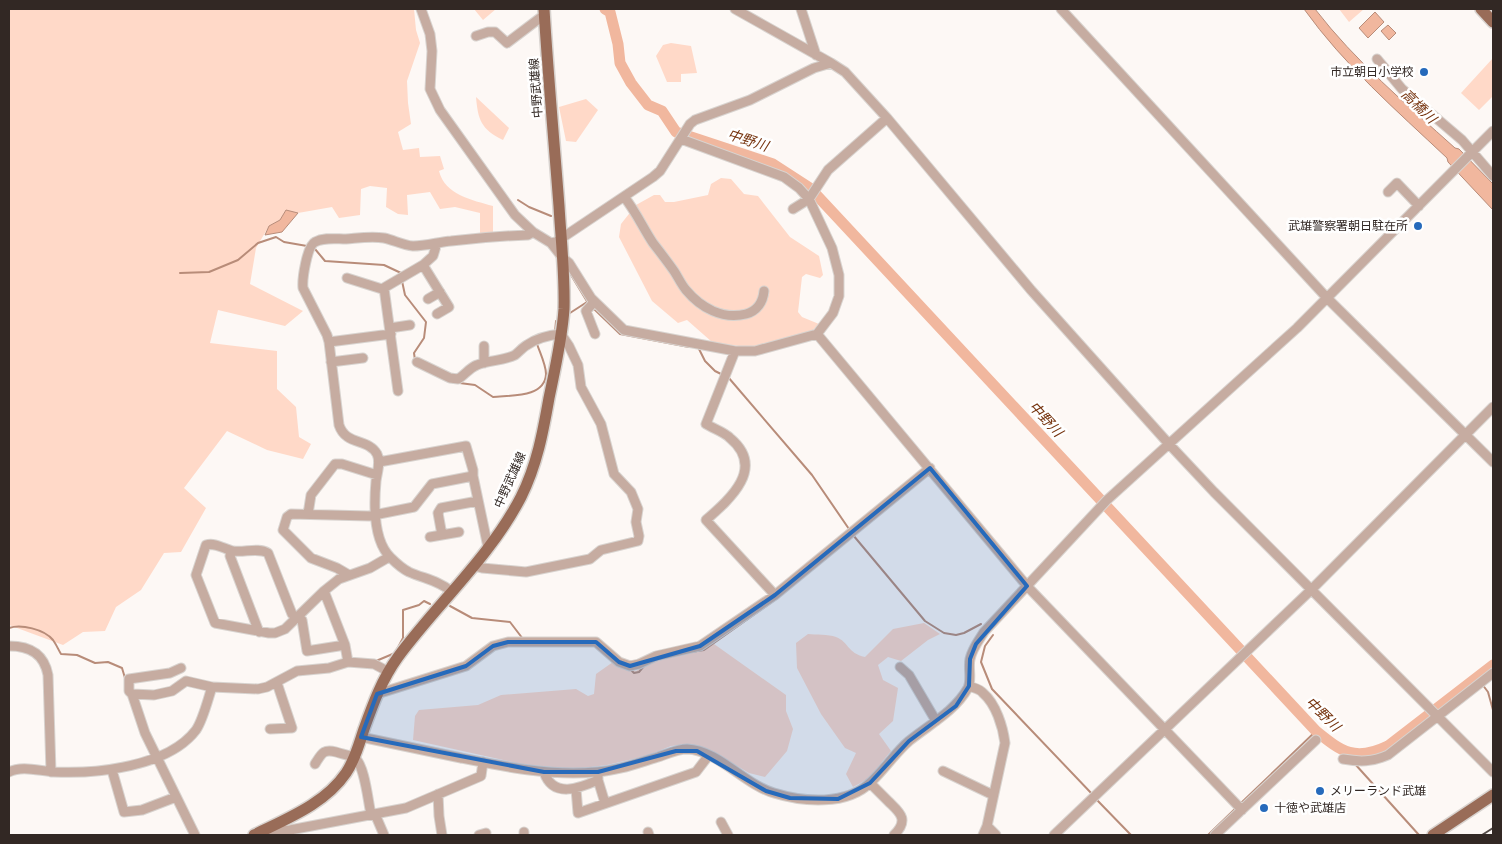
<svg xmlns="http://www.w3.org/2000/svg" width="1502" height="844" viewBox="0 0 1502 844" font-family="Helvetica,'Noto Sans JP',sans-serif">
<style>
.green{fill:#ffd9c8}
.water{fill:#f1b79e;stroke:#b88c79}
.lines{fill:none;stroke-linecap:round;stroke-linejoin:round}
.stream{stroke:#b88c79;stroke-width:2}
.river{stroke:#f1b79e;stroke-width:11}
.minor-casing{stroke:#d8d3cf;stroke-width:11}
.major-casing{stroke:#d8d3cf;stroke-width:14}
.minor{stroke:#c6aca1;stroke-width:9}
.major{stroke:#996c58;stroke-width:11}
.rail{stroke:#554c48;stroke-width:2}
.marked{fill:#266abb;fill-opacity:0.2;stroke:#266abb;stroke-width:4;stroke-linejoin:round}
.poi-dot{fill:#266abb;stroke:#fff;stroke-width:2}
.labels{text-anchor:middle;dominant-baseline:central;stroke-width:5;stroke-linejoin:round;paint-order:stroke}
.poi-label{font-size:12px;fill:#322824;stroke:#fff;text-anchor:end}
.street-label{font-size:12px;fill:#322824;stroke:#fff}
.water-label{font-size:14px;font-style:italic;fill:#76330e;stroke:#fff}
</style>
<rect width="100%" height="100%" fill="#fdf8f5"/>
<!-- green -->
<path class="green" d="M9,9H414L416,30L420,43L407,81L408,103L411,124L398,132L403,150L419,148L420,157L440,156L444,169L439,171C445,195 472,200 493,206V235L480,236V213L455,207L440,209L430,192L407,195L408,215L398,214L386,207L387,188L370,186L361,189L360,215L339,218L332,207L298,213L286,210L280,220L269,226L256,248L250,284L303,311L285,326L218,310L210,343L277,351V389L296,407L299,437L311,444L303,459L267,450L227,431L184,488L206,508L181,552L164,553L141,590L116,607L105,631L83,632L63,645L9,625Z
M474,9H496L483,20Z
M1339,9H1364L1349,22Z
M671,43L691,46L697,73L681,74V82H667L656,56L663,45Z
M1493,58V96L1479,110L1461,93Z
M476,97L509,128L503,140C481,129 478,120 476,97Z
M586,99L598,110L576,142L566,141L559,107Z
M721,178L731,179L744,194L758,196L790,237L819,256L823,275L820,278L806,274L802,277L798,312L802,317L819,324L811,332L752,348L712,342L687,320L678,323L652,301L619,237L621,224L636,205L654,195H660L665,202H674L708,195L711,184Z
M924,623L940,634L928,640L901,661L888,657L878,665L883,680L898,688L893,721L879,734L891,751L868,779L853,787L846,774L856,753L845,748L821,714L797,668L796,643L808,634C816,635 828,634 836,637C849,642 847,653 865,657L893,629Z
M714,644L786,695V711L793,729L787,751L765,777L749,773L710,750L689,744L671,746L646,756L607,765L574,769L521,764L413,740L415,716L419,710L478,705L501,695L576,689L588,696L594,694L596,674L613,662L636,671L652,659Z"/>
<!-- water -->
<path class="water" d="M1304,9H1315C1355,61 1406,104 1455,148L1459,149L1493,184V210L1448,162L1447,158C1396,110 1344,65 1304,9Z
M1375,12L1384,22L1368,38L1359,28Z
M1388,25L1396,33L1389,40L1381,31Z
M286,210L298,213L282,232L265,235L269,226L280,220Z"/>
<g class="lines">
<!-- stream -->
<path class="stream" d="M518,200L529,207L551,216
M315,249L325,261L384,265L401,273
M180,273L209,272L238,260L258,243L276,237L284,242L307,246
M571,275L588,303
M402,281L405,295L426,322L424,338L414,353L415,360
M593,308L620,334L689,347
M570,313L587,302
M555,332L556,321
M699,349L705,361L715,371L723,375
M728,377L812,475L849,529
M452,382L475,385L493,397C510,395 545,398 546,374C546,365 540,353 537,344
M853,535L925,621L944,633L956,635L964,633L981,624
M450,606L472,618L510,622L523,639
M9,628C21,624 44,629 53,640C56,644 58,649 61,654L77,655L95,663L108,662L122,668L125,678
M993,635L985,646L981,662L992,689L1093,795
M691,652L704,650L779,597
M376,661L395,653L403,638V610L419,605L424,601L430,604
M630,669L634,673L639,672L644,666
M1482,684L1488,692L1493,710
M1355,764L1419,835
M1096,799L1131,835
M1240,804L1316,731
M1208,835L1237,807"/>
<!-- river -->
<path class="river" d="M605,9L610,12L618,44L620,63L631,83L648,105L662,111L676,132L773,164L810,188L1316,731C1342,752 1355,762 1388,746L1493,665"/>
<!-- minor casing -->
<g class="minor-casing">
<path id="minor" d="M421,9L430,34L432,51L430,89L440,110L515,215L533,232L551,243L562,257L569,263L591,298L624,330L735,351H755L817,334L833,313L839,296V275L832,248L809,199L799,188L784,177L681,139
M735,9L831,63
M801,9L816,55
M1061,9L1327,298L1493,462
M476,36L488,32H495L507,43L540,18H545
M1377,59L1402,89L1462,140L1493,176
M1388,192L1397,183L1419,206
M625,198C636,212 643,228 653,243C660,252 667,261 674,271C678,277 681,284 686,290C701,308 723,320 746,314C757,311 763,302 764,291
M793,209L809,199L828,170L887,118
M437,243L433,256L423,265L449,307L437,314
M551,243L556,242L653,177L660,171L690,124L695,120L750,100L814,68L831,63L845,72L887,118L1031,290L1168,443L1214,492L1493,772
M347,278L382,289L423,265
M384,288L398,391
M428,299L440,292
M594,302L586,311L595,334
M390,328L410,325
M817,334L1027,586L1242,810
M329,342L391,334
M735,351L706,424C714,429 724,432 730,438C766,468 730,499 706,520L775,595
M331,362L363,358
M417,362L450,378L458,379C465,375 469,368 477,365C489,360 503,361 515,355C519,352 523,347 527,345C537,338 550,335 561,334L569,346L578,365L581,387L601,424L614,474L631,492L638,509L636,522L639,536L638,541L601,550L590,559L526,572L482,568L474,566
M484,363V346
M379,462L466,446L473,470V476
M308,514L311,495L335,464H342L377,475
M442,535L438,513L441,508L478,501
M430,537L459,532
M231,551L230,556L259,632
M349,575L337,568L311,558L283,530L287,517L291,514L369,516L414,507L432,484L473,476L488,547
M324,591L345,645L348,662
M451,591C437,580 425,579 409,572C403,569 396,563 391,558C373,541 374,503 376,481C377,473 381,462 377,454C368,438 346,446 339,425L329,342L327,335L303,288C302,279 307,246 315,242C324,237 336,239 346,239C359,238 371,236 384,238C394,240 402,245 413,246C426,246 439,242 451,241C477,238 502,236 528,235L533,232
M345,645L307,651L302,620L292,614L268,553C258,547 244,553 233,551C224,549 215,542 206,545L196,575L215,623L269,633H275L285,629L324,591L339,579L370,568L389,557
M9,646C30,646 44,654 48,675L51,772
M900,667L909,675L936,721
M181,668L170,673L129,679V691L132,694L145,733L195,835
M969,686C974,688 980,689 983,693C996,704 1003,727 1005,743L987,826L983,835
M132,694L154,695L172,691L186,681L212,687
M377,694L466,666L493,646L508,642H596L619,662L630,666L639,664L656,656L700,646L775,595L930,468
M270,729L292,728L277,683
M361,737C395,744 428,751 461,758C506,767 550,776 596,772C617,771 638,763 658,757C667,754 678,749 687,749C718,750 745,785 774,793C803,802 847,806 871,782C885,769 895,753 909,741C930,724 954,712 968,688C972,680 968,668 970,659C972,649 979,640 984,632L1107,500L1297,328L1493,131
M1343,759C1360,762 1372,762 1388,755L1493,673
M315,764C322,753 323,749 336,752C341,754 350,755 355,758C365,766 368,802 371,814
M112,770L124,812L142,810L176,797
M943,771L993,795
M9,772C22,765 39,771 54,772C96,774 168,767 196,730C203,720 208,699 212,687L258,689L267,687L297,671L329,668L348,662L374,664L389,672
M544,772C553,799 580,788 598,780V772
M598,780L605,803
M870,783C876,789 882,795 888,801C899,812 910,819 894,835
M576,789L578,813L696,772L709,755
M438,794L439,816L442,835
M375,814L384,835
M721,822L728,835
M987,826L996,835
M268,828L272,831L290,830L406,808L481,776L483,762
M648,832L649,835
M479,835L486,833
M524,835V832
M1054,835L1311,590L1493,407
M1215,835L1316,740"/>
</g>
<!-- major casing -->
<g class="major-casing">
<path id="major" d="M1481,9L1493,22
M254,835C286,819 325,804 346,773C355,760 359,744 364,729C373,704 382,679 398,657C438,603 490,557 521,497C537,465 543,432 549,398C555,369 562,339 564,309C565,275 561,240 559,206C554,140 548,75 544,9
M1433,835L1493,795"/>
</g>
<!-- minor -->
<use href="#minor" class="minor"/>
<!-- major -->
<use href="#major" class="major"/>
<!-- rail -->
<path class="rail" d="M1482,835L1493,828"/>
</g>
<!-- marked area -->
<path class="marked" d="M930,468L1027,586L976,644L970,659L969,686L956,706L909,741L870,783L838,799L790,798L766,791L697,751H676L598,772H544L361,737L377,694L466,666L493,646L508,642H596L619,662L630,666L700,646L775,595Z"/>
<!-- markers -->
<g class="poi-dot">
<circle cx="1424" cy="72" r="5"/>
<circle cx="1418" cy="226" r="5"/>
<circle cx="1320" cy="791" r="5"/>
<circle cx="1264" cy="808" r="5"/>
</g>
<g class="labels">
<!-- poi labels -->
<g class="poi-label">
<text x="1414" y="72">市立朝日小学校</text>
<text x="1408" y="226">武雄警察署朝日駐在所</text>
<text x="1330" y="791" text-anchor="start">メリーランド武雄</text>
<text x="1274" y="808" text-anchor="start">十徳や武雄店</text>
</g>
<!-- street labels -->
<g class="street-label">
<text transform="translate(536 88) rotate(-94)">中野武雄線</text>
<text transform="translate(510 480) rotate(-66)">中野武雄線</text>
</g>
<!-- water labels -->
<g class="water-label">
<text transform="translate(1419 106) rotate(44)">高橋川</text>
<text transform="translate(748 140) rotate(18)">中野川</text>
<text transform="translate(1046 419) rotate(47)">中野川</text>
<text transform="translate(1323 714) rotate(44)">中野川</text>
</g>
</g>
<!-- border -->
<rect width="1502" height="844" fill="none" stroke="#322824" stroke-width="20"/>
</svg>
